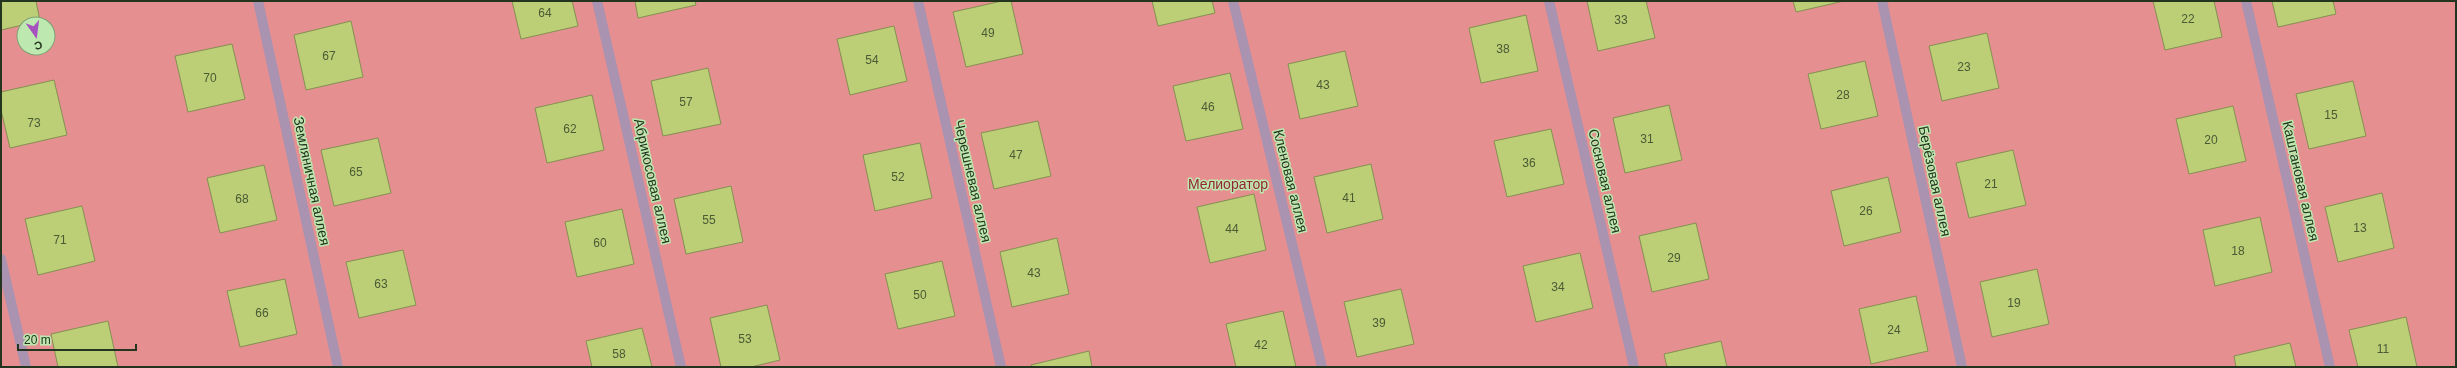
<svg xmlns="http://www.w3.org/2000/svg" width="2457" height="368" viewBox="0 0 2457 368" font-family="Arial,sans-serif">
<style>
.green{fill:#e68f91;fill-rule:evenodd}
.building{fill:#bcce76;stroke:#849051}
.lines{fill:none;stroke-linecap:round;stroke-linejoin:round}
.minor{stroke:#aa92b1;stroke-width:10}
.labels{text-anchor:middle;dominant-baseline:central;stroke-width:3;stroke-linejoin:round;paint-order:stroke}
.number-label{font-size:12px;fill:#4a5b35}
.street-label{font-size:14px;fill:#24351f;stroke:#bde8af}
.park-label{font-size:14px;fill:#922533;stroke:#bde8af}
</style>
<rect width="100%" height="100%" fill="#bde8af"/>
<!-- green -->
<path class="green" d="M1,1H2456V367H1ZM24,24H48V48H24Z"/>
<!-- building -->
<path class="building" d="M1,1H36L40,21L1,30Z
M512,1H572L578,26L521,39Z
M635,1H695L696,5L638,18Z
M1002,1H1011L1023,54L966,67L953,12Z
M1152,1H1212L1215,13L1158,26Z
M1587,1H1646L1655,38L1598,51Z
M1793,1H1844L1796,12Z
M2153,1H2214L2222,37L2165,50Z
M2272,1H2333L2336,14L2278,27Z
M1526,15L1538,71L1481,83L1469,28Z
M351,21L363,77L306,90L294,35Z
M894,26L907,81L850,95L837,39Z
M1987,33L1999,88L1942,101L1929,46Z
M232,44L245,99L188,112L175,56Z
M1345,51L1358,106L1300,119L1288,64Z
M1865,61L1878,116L1821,129L1808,74Z
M708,68L721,124L663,136L651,81Z
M1230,73L1243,129L1186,141L1173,86Z
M54,80L67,135L10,148L1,110V92Z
M2353,81L2366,136L2309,149L2296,94Z
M592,95L604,150L547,163L535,108Z
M1669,105L1682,160L1625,173L1613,118Z
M2233,106L2246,161L2189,174L2176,119Z
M1038,121L1051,176L994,189L981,133Z
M1551,129L1564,184L1507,197L1494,141Z
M378,138L391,193L334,206L321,150Z
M920,143L932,198L875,211L863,155Z
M2013,150L2026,205L1969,218L1956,163Z
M1371,164L1383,219L1327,233L1314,177Z
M264,165L277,220L220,233L207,178Z
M1888,177L1901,232L1844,246L1831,191Z
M731,186L743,242L686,254L674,199Z
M2382,193L2394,248L2338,262L2325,207Z
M1254,194L1266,250L1210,263L1197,207Z
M82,206L95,261L38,275L25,219Z
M622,209L634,264L577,277L565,222Z
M2260,217L2272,272L2215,286L2203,230Z
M1696,223L1709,279L1652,292L1639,236Z
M1057,238L1069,294L1012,307L1000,252Z
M403,250L416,305L359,318L346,262Z
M1580,253L1593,308L1536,322L1523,266Z
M942,261L955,316L898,329L885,274Z
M2037,269L2049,324L1992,337L1980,282Z
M285,279L297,334L240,347L227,291Z
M1401,289L1414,344L1357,357L1344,302Z
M1916,296L1928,351L1871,364L1859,309Z
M767,305L780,360L751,367H721L710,318Z
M1283,311L1296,367H1236L1226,324Z
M2406,317L2417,367H2358L2349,330Z
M108,321L118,367H58L51,334Z
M642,328L652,367H592L586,341Z
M1721,341L1727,367H1667L1664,354Z
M2290,343L2296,367H2236L2234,356Z
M1089,351L1092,367H1032L1031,365Z"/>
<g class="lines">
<!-- minor -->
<path class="minor" d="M258,1L338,367
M597,1L681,367
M918,1L1001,367
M1233,1L1322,367
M1549,1L1634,367
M1882,1L1962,367
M2246,1L2330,367
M1,259L26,367"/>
</g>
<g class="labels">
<!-- number labels -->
<g class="number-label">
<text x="545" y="13">64</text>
<text x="2188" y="19">22</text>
<text x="1621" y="20">33</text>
<text x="988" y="33">49</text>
<text x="1503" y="49">38</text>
<text x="329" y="56">67</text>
<text x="872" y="60">54</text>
<text x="1964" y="67">23</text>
<text x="210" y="78">70</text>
<text x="1323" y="85">43</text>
<text x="1843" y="95">28</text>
<text x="686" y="102">57</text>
<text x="1208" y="107">46</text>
<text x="2331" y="115">15</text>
<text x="34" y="123">73</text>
<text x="570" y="129">62</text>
<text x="1647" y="139">31</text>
<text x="2211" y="140">20</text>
<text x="1016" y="155">47</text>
<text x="1529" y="163">36</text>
<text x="356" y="172">65</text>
<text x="898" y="177">52</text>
<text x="1991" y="184">21</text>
<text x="1349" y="198">41</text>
<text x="242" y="199">68</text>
<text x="1866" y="211">26</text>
<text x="709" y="220">55</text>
<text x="2360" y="228">13</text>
<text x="1232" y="229">44</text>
<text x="60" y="240">71</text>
<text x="600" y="243">60</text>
<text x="2238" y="251">18</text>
<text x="1674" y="258">29</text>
<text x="1034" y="273">43</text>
<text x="381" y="284">63</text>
<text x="1558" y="287">34</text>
<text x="920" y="295">50</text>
<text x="2014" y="303">19</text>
<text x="262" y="313">66</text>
<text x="1379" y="323">39</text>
<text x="1894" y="330">24</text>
<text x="745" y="339">53</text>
<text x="1261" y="345">42</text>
<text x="2383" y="349">11</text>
<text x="619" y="354">58</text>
</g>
<!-- street labels -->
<g class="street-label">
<text transform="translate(312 181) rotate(78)">Земляничная аллея</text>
<text transform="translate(653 181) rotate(77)">Абрикосовая аллея</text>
<text transform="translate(973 181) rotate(77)">Черешневая аллея</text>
<text transform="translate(1291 181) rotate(76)">Кленовая аллея</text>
<text transform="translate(1605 181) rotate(77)">Сосновая аллея</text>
<text transform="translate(1935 181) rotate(78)">Берёзовая аллея</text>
<text transform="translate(2301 181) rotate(77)">Каштановая аллея</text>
</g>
<!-- park labels -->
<g class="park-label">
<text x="1228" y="184">Мелиоратор</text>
</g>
</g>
<!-- border -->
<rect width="2457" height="368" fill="none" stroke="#24351f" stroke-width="4"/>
<!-- north arrow -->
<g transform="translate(36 36) rotate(166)"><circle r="19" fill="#bde8af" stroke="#80a075"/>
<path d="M0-3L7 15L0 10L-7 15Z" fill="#a751bf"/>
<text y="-6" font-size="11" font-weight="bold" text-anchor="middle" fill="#24351f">С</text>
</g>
<!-- scale -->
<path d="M18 344v6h118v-6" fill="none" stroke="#24351f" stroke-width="2"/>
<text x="24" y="344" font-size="12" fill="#24351f" stroke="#bde8af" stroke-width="3" paint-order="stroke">20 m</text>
</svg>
